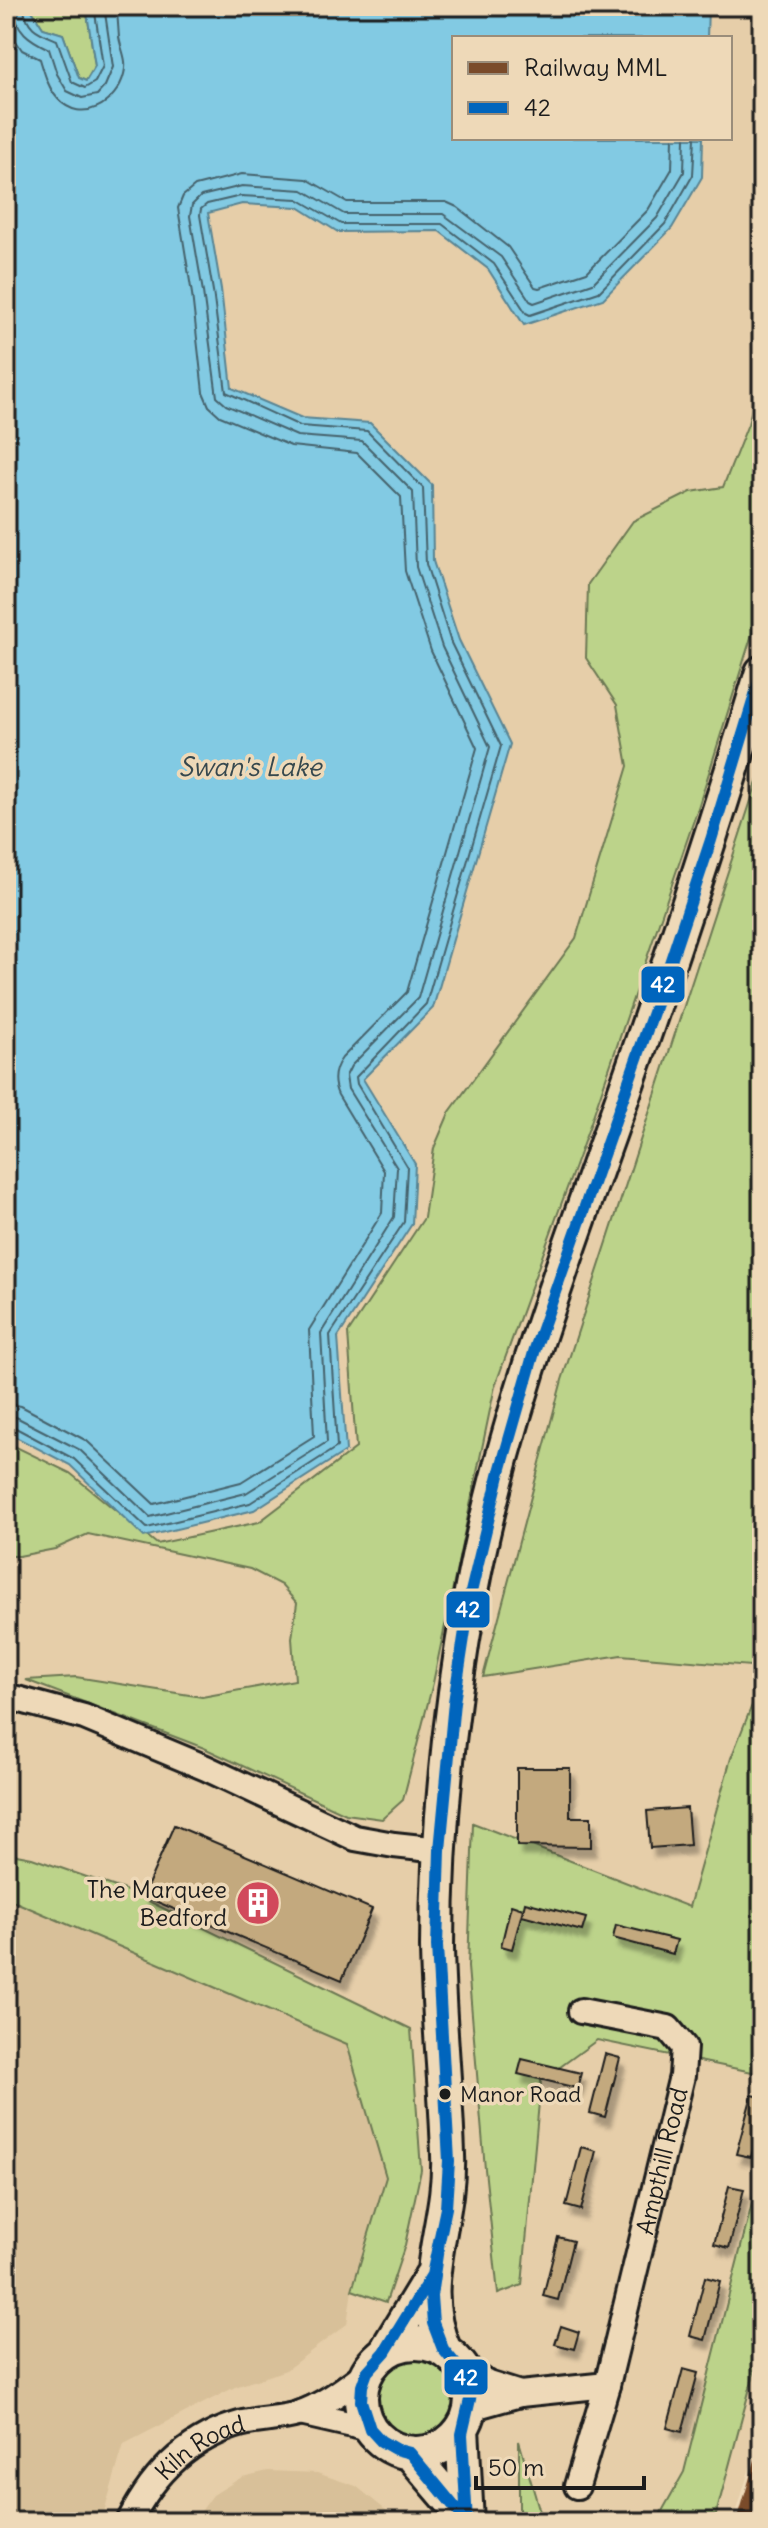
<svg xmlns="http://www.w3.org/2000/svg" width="768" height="2528" viewBox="0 0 768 2528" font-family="Delius,sans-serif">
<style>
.built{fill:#d8c099}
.green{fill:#bcd38a;stroke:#6c7853;stroke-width:2}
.water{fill:#82cae3;stroke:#598493;stroke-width:2}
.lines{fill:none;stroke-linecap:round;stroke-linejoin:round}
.shore{stroke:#45626c;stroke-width:2}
.building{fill:#c3a97e;stroke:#1c1c1c;stroke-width:2;filter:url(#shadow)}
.street-casing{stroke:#1c1c1c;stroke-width:30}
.secondary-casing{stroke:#1c1c1c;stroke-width:38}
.street{stroke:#eed9b8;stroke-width:24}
.secondary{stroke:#eed9b8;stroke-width:32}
.bus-1-casing{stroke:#eed9b8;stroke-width:18}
.bus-1{stroke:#0065bd;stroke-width:12}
.rail-1-casing{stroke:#eed9b8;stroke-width:20}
.rail-1{stroke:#7a4b2a;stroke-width:14}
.bus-dot{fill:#1c1c1c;stroke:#eed9b8;stroke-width:3}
.labels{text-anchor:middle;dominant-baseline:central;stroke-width:7;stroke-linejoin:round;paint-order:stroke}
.bus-label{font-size:22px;fill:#1c1c1c;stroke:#eed9b8;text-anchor:start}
.poi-label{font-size:24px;fill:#1c1c1c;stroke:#eed9b8;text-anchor:end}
.street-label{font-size:24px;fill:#1c1c1c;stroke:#eed9b8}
.water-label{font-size:26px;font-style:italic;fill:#36484e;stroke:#eed9b8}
.line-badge{stroke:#eed9b8;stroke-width:3}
.badge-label{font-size:22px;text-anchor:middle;font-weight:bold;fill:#fff}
</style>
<defs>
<filter id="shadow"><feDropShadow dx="5" dy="9" stdDeviation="2" flood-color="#0004"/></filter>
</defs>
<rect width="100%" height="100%" fill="#e6cea9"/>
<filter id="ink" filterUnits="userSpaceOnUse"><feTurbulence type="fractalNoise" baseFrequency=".0125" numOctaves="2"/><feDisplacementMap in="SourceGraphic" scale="16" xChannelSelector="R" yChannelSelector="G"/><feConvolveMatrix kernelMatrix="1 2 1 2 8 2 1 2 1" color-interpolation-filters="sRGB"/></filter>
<g filter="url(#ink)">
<!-- built -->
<path class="built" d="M6,1898L347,2044L386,2177L352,2290L347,2324L286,2370L235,2387L124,2444L101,2522H6Z
M268,2471L317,2473L356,2486L393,2516L394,2522H193L213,2495L242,2477Z"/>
<!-- green -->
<path class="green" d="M29,6H86L95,66L86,81L79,78L63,34L43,28Z
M762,372V602L698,808L590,1125L495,1386L433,1683L403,1800L382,1819L346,1814L204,1748L26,1680L76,1677L202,1697L295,1680L292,1638L297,1603L281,1585L250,1569L88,1534L55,1549L19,1556H6V1442L70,1473L157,1544L259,1522L356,1448L348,1333L424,1218L434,1148L449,1113L576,938L628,766L617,705L586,658L588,584L633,521L691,492L723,487L748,424Z
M762,767V1667L621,1655L483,1677L562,1380Z
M762,1680V2074L597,2040L541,2081L522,2285L498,2294L485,2169L468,1967L473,1823L689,1907L731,1758Z
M6,1853L32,1858L130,1892L411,2029L421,2170L405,2245L386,2302L352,2290L386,2177L347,2044L6,1898Z
M762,2164V2343L714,2522H656L684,2472Z
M375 2397a39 39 0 1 1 78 0a39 39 0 1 1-78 0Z
M519,2441L543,2522H519Z"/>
<!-- water -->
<path class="water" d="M6,6H29L43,28L63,34L79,78L86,81L95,66L86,6H708L707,38H454V138H703L702,177L672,228L603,299L524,325L488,269L439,231L338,232L298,207L242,204L208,213L221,289L232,388L302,418L370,423L432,485L433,561L459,640L510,744L433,1008L363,1079L415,1164L412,1224L338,1337L346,1451L254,1510L144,1537L70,1465L6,1432Z"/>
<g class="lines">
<!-- shore -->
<path class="shore" d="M13,6C15,31 30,40 49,49L57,74L67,91L82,98L97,95L105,86L113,67L104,6
M23,6C27,29 38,32 57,40L72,82L85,88L95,82L103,66L94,6
M6,26L22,50L40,59C44,72 48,88 58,99C82,125 117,103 124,74C128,60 121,50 119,37C118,26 118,17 116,6
M6,1403L21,1406L87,1441L154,1504L241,1482L314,1436L309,1330L382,1213L384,1171L338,1095C332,1082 333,1070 342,1058L407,992L477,748L431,651L405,571L401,497L357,453L291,446L220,416L209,406L203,392L192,294L178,208L183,196L195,186L242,174L307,179L347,202H446L457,207L508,247L535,287L539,288L587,272L648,210L672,169L673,138
M6,1415L16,1417L80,1450L150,1517L246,1493L327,1442L321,1333L394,1217L397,1168L348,1089L346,1076L351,1066L418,998L490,747L442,647L416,567L413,492L362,441L297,436L226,405L217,397L203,292L190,216L192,205L201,196L242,186L303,190L344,214H443L501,257L530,301L534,303L593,283L657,218L684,172L685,138
M6,1425L12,1426L74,1459L147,1528L250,1503L337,1447L330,1335L404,1222L407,1167L357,1084L356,1077L426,1004L501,746L451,643L426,564L423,488L367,431L300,426L226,392L213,291L200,215L201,209L207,204L241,196L298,199L341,224H442L494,264L526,313L530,315L599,292L665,224L693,175L695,138"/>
</g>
<!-- building -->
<path class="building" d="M517,1768H570V1817H591V1847L517,1846Z
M687,1808L690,1845L650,1848L647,1811Z
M174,1825L372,1909L342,1980L143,1896Z
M525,1902L586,1918L582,1931L522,1915Z
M511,1905L523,1909L512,1949L501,1946Z
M616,1925L677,1940L673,1954L613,1938Z
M605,2054L620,2058L605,2117L590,2113Z
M522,2059L581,2073L577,2088L518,2074Z
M752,2095L762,2097V2117L751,2157L736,2154Z
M581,2147L596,2151L581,2210L566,2206Z
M729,2186L744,2189L729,2248L714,2244Z
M558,2237L573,2241L558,2300L543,2296Z
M705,2277L720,2281L705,2340L690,2336Z
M561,2326L579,2332L574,2349L555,2344Z
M683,2369L698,2373L682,2432L667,2428Z"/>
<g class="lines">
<!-- street casing -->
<g class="street-casing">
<g id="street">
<path d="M6,1696L84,1717L206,1768L355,1838L394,1845L440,1850"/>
<path d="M464,2370L488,2384L520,2394"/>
<path id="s1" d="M470,2408L520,2394L607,2385L682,2076L684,2047L668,2028L581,2011"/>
<path d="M300,2413L370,2429"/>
<path d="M577,2486L607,2385"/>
<path id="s2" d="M129,2522C153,2474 190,2437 243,2423C261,2419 280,2419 298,2414C323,2406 347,2387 367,2372"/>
</g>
</g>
<!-- secondary casing -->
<g class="secondary-casing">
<path id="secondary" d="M361 2398a55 55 0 1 1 110 0a55 55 0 1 1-110 0Z
M445,2351C414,2285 451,2225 448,2155C446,2086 438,2016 437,1947C437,1829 450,1708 471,1592C503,1421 566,1257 624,1093C673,954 719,814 762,672
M385,2352L431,2276
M462,2428L467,2522
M410,2453L467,2520"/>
</g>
<!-- street -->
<use href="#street" class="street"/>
<!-- secondary -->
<use href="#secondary" class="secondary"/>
<!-- bus-1 casing -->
<g class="bus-1-casing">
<path id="bus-1" d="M439,2241L431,2296L433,2323L443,2349L467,2378L471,2395L462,2434L467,2522
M467,2522L410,2453L395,2449L381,2441L370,2429L361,2401L362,2386L367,2372L385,2352L432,2275L446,2208L449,2161L437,1946L440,1850L454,1702L471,1592L499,1475L535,1349L663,984L711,840L762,672"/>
</g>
<!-- bus-1 -->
<use href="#bus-1" class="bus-1"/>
<!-- rail-1 casing -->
<g class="rail-1-casing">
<path id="rail-1" d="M744,2522L762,2461"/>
</g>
<!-- rail-1 -->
<use href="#rail-1" class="rail-1"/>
</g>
</g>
<!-- icons -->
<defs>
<g id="building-disc" transform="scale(2.3)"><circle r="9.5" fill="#d1495b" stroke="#eed9b8"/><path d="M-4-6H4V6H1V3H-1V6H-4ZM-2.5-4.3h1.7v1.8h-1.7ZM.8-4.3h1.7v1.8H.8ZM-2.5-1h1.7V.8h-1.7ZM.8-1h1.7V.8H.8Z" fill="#fff"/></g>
</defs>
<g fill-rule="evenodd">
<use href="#building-disc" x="258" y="1903"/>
</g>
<!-- markers -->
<circle class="bus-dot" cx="445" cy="2094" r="7"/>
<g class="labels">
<!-- bus labels -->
<g class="bus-label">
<text x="460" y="2094">Manor Road</text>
</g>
<!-- poi labels -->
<g class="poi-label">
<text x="227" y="1889">The Marquee<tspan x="227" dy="28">Bedford</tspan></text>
</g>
<!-- street labels -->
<g class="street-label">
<text stroke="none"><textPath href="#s1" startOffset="370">Ampthill Road</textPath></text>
<text stroke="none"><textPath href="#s2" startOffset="106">Kiln Road</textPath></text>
</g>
<!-- water labels -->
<g class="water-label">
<text x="250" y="766">Swan's Lake</text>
</g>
</g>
<g class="line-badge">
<rect x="640" y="965" width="46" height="39" rx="8" fill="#0065bd"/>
<rect x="445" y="1590" width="46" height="39" rx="8" fill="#0065bd"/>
<rect x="443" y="2358" width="46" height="38" rx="8" fill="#0065bd"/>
</g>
<g class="badge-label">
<text x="663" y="992">42</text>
<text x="468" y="1617">42</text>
<text x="466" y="2385">42</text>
</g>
<!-- margin -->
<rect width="768" height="2528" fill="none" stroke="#eed9b8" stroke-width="32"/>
<rect x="16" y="16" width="736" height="2496" fill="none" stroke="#1c1c1c" stroke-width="3" filter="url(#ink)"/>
<!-- legend -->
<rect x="452" y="36" width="280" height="104" fill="#eed9b8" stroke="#9a8d7a" stroke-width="2"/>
<rect x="468" y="62" width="40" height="12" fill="#7a4b2a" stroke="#9a8d7a" stroke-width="2"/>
<text x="524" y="76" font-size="24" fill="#1c1c1c">Railway MML</text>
<rect x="468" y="102" width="40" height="12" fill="#0065bd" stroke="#9a8d7a" stroke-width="2"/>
<text x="524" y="116" font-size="24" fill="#1c1c1c">42</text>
<!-- scale -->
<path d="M476 2476v12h168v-12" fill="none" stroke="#1c1c1c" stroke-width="4"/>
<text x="488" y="2476" font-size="24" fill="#1c1c1c" stroke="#eed9b8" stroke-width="6" paint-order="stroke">50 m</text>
</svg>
